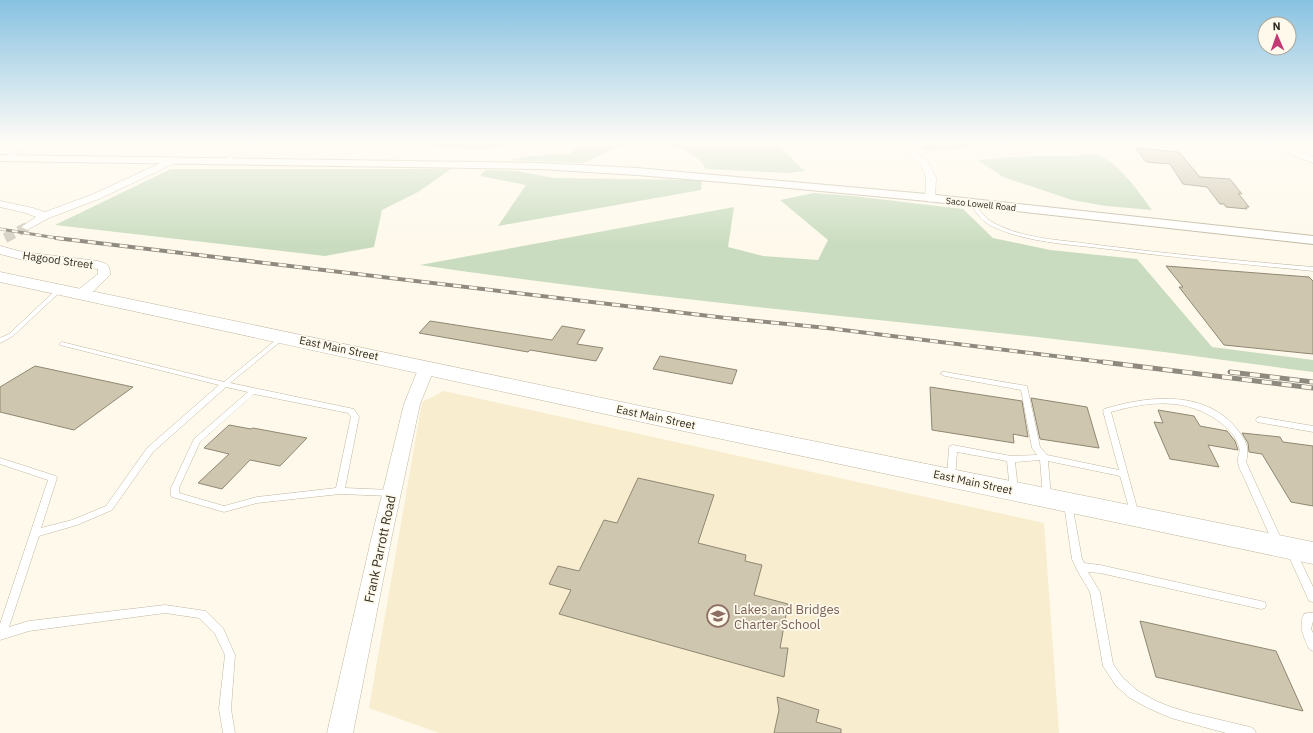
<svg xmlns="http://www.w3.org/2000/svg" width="1313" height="733" viewBox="0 0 1313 733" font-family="'IBM Plex Sans',sans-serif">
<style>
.built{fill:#f8edce}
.green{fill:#c9dcbf}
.building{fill:#cec6af;stroke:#8f8772}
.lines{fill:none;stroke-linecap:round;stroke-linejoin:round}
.minor-tunnel{stroke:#d5d0c3;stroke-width:10;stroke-dasharray:10 5;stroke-linecap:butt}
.service-casing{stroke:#c0b8a1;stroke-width:1}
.minor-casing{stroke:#c0b8a1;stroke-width:1}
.tertiary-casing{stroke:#c0b8a1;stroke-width:2}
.secondary-casing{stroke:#c0b8a1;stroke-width:1}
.service{fill:#fff;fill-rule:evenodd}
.minor{fill:#fff;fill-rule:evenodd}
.tertiary{fill:#fff;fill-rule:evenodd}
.secondary{fill:#fff;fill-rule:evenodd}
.rail-far2-casing{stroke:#8e8a7f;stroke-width:3}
.rail-far1-casing{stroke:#8e8a7f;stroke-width:4}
.rail-casing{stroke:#8e8a7f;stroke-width:5}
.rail-far2{stroke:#fef9eb;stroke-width:2;stroke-dasharray:6;stroke-linecap:butt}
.rail-far1{stroke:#fef9eb;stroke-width:2.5;stroke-dasharray:8;stroke-linecap:butt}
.rail{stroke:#fef9eb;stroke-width:3.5;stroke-dasharray:10;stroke-linecap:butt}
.labels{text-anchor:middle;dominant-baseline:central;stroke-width:3.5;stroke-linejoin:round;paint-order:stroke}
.far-street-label{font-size:9px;fill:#302d24;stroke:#fef9eb}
.street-label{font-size:11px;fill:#302d24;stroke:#fef9eb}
.near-street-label{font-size:13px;fill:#302d24;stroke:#fef9eb}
.near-education-label{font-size:13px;fill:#785e54;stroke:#fef9eb;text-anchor:start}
</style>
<rect width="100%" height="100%" fill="#fef9eb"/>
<!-- built -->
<path class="built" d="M444,391L1044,523L1059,733H439L369,708L422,402Z"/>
<!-- green -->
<path class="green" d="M407,142H519L521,145L482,149L406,146Z
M583,142H774L805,171L788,173L706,169L700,160L683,149L658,145L618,147L584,163L508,160L529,156L570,154Z
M914,142H1025L927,151Z
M1098,155C1119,163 1139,192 1152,210L1106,206L1072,200L1003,177L978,160L1010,157Z
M171,169H451L418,192L382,210L374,247L325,256L55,225Z
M485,170L517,171L553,178L702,180L701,190L498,226L526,185L480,176Z
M814,193L853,196L963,209L993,238L1050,250L1137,259L1212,347L1313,360V372C1232,361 1152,350 1071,341C854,316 636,297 420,265L734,207L728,247L763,256L818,260L828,240L780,200Z"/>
<!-- building -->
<path class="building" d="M1136,148L1179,152L1200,177L1230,179L1242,194L1238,193L1249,207H1246L1247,209L1226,207L1224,204H1220L1207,187L1183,184L1170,164L1146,162Z
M1166,266L1309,277L1313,281V354L1224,345L1179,287H1183Z
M430,321L552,340L562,326L585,330L577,344L603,348L596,361L530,350L528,352L419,333Z
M660,356L737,370L732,384L653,369Z
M35,366L133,387L74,430L0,412V387Z
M930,387L1022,401L1028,437L1013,434L1014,443L932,430Z
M1031,398L1087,407L1099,448L1040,439Z
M1158,410L1194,416L1200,426L1227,431L1235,441L1238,450L1208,445L1219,467L1170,459L1154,422L1163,423Z
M229,425L251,429L253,428L307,438L280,466L250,460L222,489L198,483L229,454L204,448Z
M1242,433L1280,437L1283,442L1313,446V506L1291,502L1262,454L1249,452L1248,443Z
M638,478L714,495L698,543L746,555L745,561L762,565L754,595L788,604L780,648H788L784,677L559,614L571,590L549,584L558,566L579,571L604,520L617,523Z
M1140,621L1276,651L1303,711L1156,677Z
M777,697L819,710L816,722L841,729V733H774L779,710Z"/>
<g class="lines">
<!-- minor-tunnel -->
<path class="minor-tunnel" d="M5,238L27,227"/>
<!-- service casing -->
<g class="service-casing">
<path id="service" d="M38,142H44L5,159L1,158Z
M257,142H264L253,146L227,161L223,160L251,144Z
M970,202H974C982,214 986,220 1000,226C1030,240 1066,240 1098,245C1170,254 1241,261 1313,267V271C1241,264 1170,257 1099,248C1065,244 1029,242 998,229C983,223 978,216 970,203Z
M60,287L62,288L63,289L62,290L13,336L0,343V338L9,334L58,288Z
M284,334L286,335L287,336L286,337L230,383L354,409L359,417L345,488L391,490L394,491L395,493L394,495L391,496L340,494L257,503L224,512L172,497L171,495V488L194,439L248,392L226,387L153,452L112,510L77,525L39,536L9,627L29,621L165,605L206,611L223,628L235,655L231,709L235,733H223L219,709L225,655L215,634L199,618L165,613L29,631L0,640V624L48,480L0,464V458L56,476L57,478L41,528L72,520L106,506L147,448L219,385L60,345L59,344L60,343L62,342L224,382L282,335ZM254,394L348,413L351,417L336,488L257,497L224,506L179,493V488L200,442Z
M942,372H945L1027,386L1040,447L1047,455L1119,470L1103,411L1104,409C1147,396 1204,389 1236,428C1246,440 1250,447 1246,462L1283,543L1281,546L1278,547L1275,546L1273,543C1264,523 1255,502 1246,482C1244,477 1238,467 1238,462C1237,457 1241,452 1239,447C1237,438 1229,429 1221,423C1188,397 1149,401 1111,412L1139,515L1138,517L1135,518L1132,517L1131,515L1120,476L1048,461L1051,497L1050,499L1047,500L1044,499L1043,497L1040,460L1015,462L1018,490L1017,492L1014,493L1011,492L1010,490L1007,461L957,452L955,477L954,479L951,480L948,479L947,477L949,448L950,446L953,445L1011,456L1037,455L1032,448L1021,390L945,376L941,374Z
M1260,417L1313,426V432L1257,422L1256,420L1257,418Z
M1068,501L1071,502L1072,504L1082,559L1084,563L1100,565L1265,602L1266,605L1265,608L1261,609L1100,573L1088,572L1100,592L1113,664L1123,678L1138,691L1156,701L1171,707L1191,713L1250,727L1254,729L1256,733H1226L1171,718L1148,708L1130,698L1116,686L1103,666L1090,592L1077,570L1072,559L1064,504L1065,502Z
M1292,548L1295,549L1313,587V602L1309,601L1287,552L1289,549Z
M1308,613H1313V621L1311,629L1313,633V651L1309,649C1304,637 1298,627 1304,614Z"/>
</g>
<!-- minor casing -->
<g class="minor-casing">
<path id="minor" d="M896,142H906L929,163L936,178L935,199L934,201L930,202L925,199L926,178L922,166Z
M1260,142H1273L1313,157V163Z
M174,157L177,158L179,160L177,162L99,199L49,218L27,230L21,227L36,217L26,213L0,207V201L33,208L45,212L91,195Z
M0,246L23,252L98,261C108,264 110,265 110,275L88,296H78L77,293L78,290L98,274V269L23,260L0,254Z
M427,362L432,364L435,367L420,404L391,540L353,733H327L371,540L404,404L419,367L422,364Z"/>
</g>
<!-- tertiary casing -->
<g class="tertiary-casing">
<path id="tertiary" d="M0,155L540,163L637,168L927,194L1313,236V244L927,201L734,183L637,175L540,169L0,161Z"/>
</g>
<!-- secondary casing -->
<g class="secondary-casing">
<path id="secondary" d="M0,272L674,413L1313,542V564L674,429L0,282Z"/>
</g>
<!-- service -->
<use href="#service" class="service"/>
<!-- minor -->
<use href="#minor" class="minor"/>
<!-- tertiary -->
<use href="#tertiary" class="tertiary"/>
<!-- secondary -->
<use href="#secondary" class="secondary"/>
<!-- rail-far2 casing -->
<g class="rail-far2-casing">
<path id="rail-far2" d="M0,229L63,239"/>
</g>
<!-- rail-far1 casing -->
<g class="rail-far1-casing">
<path id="rail-far1" d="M56,238L726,318L827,328L1111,363"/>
</g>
<!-- rail casing -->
<g class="rail-casing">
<path id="rail" d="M1103,362L1313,388
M1230,372L1313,382"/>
</g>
<!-- rail-far2 -->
<use href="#rail-far2" class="rail-far2"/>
<!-- rail-far1 -->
<use href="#rail-far1" class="rail-far1"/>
<!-- rail -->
<use href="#rail" class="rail"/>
</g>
<!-- sky -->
<linearGradient id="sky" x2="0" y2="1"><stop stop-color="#88c2e2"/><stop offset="0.58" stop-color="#fffcf6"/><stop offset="1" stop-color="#fffcf6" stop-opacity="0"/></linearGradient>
<rect width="1313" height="245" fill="url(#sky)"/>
<!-- icons -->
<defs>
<g id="school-ring" transform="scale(1.15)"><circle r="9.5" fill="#fef9eb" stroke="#8d6e63" stroke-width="1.5"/><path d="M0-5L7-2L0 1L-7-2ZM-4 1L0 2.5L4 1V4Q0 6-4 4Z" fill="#8d6e63"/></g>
</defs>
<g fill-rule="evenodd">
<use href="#school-ring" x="718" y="616"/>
</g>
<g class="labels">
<!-- far-street labels -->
<g class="far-street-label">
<text transform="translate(981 204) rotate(6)">Saco Lowell Road</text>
</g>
<!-- street labels -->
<g class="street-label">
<text transform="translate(58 260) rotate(8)">Hagood Street</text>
<text transform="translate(339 348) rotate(12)">East Main Street</text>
<text transform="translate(656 417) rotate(12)">East Main Street</text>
<text transform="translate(973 482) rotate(12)">East Main Street</text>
</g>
<!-- near-street labels -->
<g class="near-street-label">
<text transform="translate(380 549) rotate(-78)">Frank Parrott Road</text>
</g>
<!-- near-education labels -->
<g class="near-education-label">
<text x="734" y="609">Lakes and Bridges<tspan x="734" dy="15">Charter School</tspan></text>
</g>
</g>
<!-- north arrow -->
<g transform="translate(1277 36) rotate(358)"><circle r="19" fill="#fef9eb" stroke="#aca79b"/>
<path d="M0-3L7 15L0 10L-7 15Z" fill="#c23973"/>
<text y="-6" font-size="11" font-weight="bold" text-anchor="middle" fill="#302d24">N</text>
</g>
</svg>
